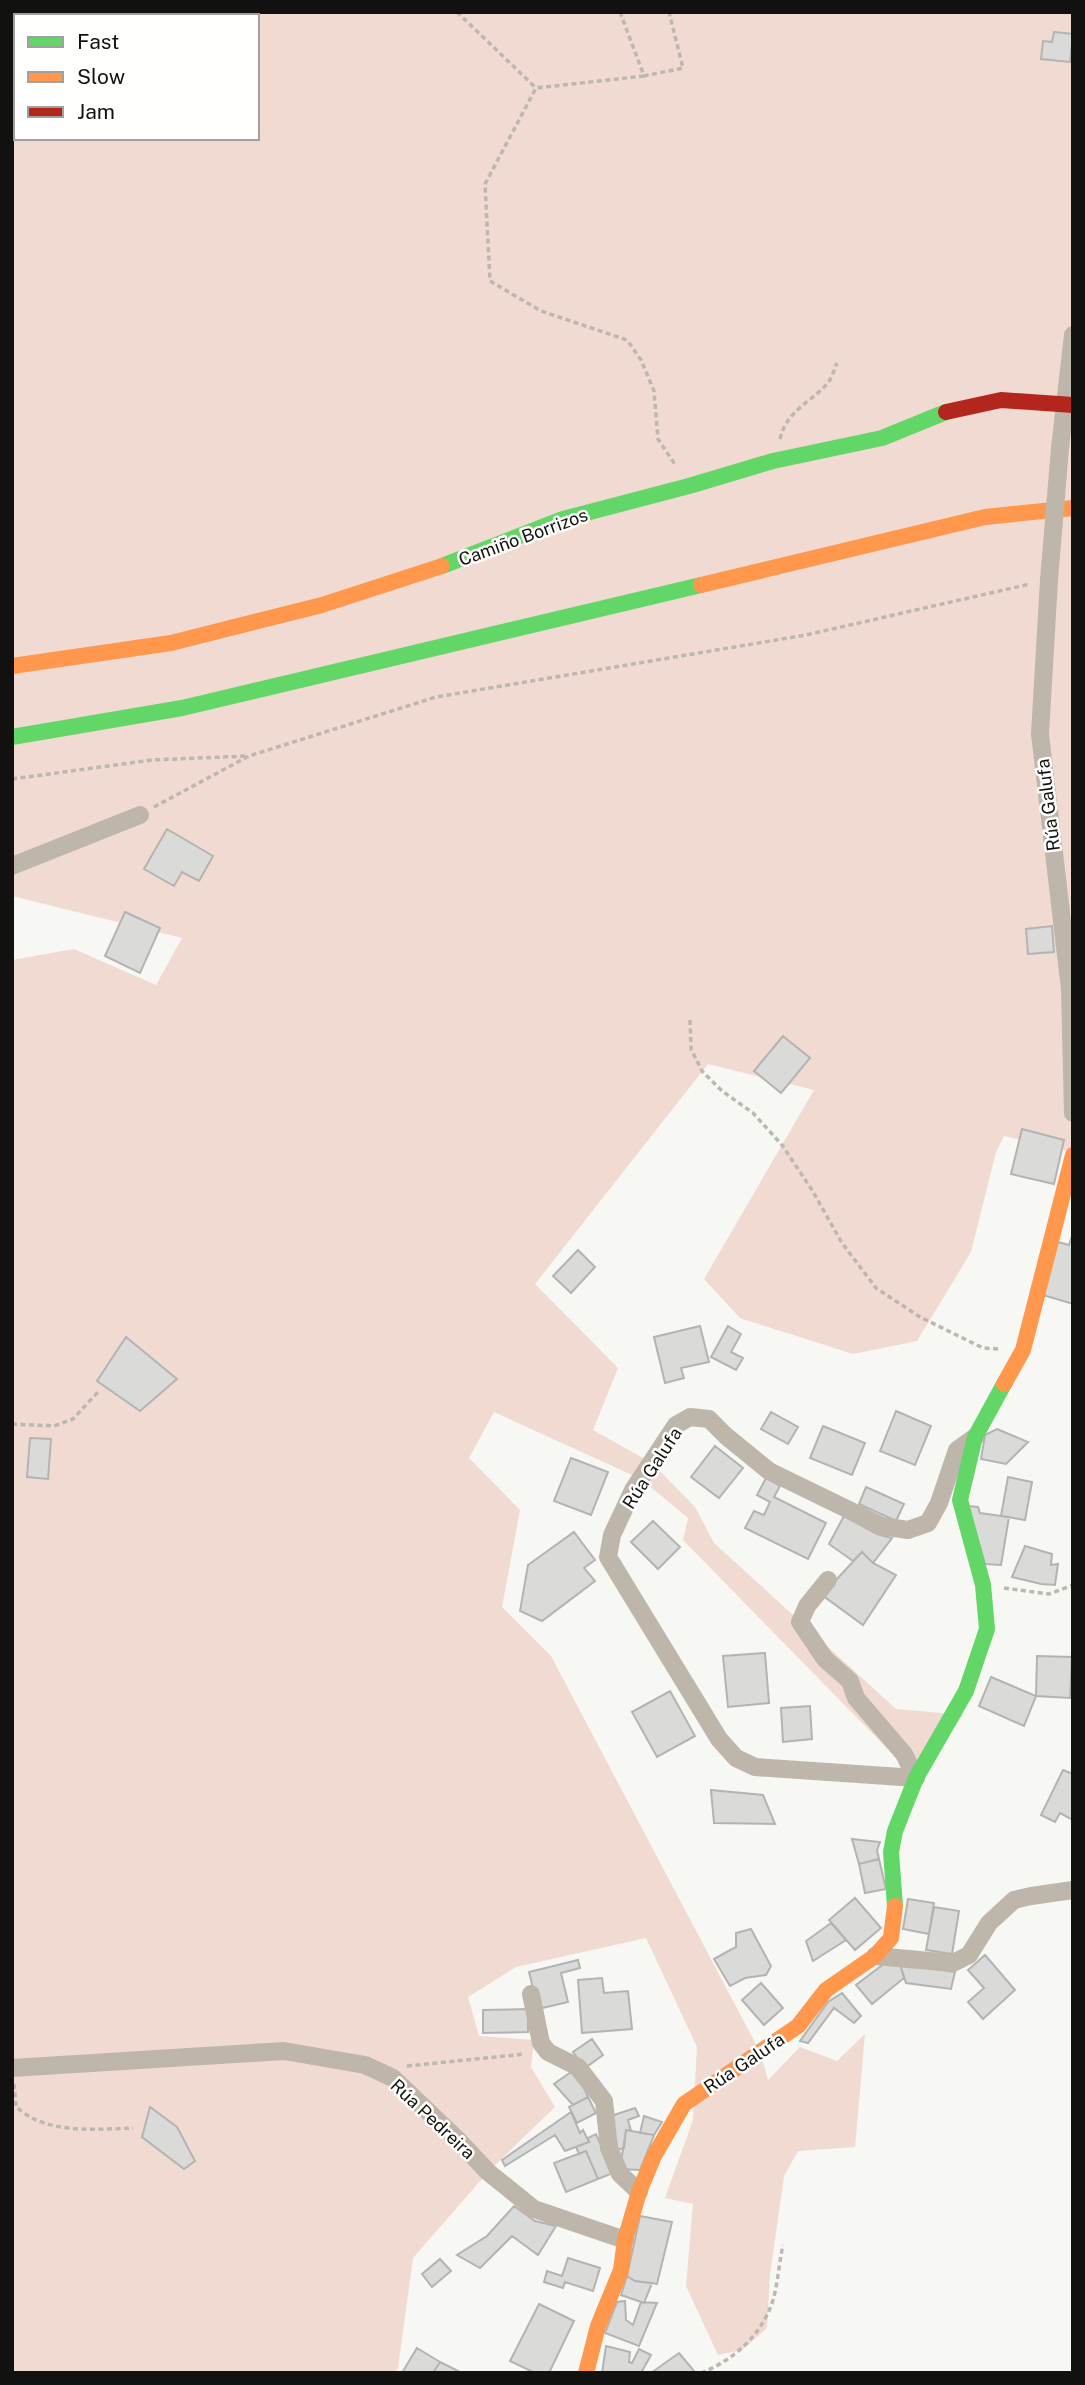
<svg xmlns="http://www.w3.org/2000/svg" width="1085" height="2385" viewBox="0 0 1085 2385" font-family="'Public Sans',sans-serif">
<style>
.green{fill:#f0dad1;fill-rule:evenodd}
.building{fill:#dadbd8;stroke:#b3b4b2;stroke-width:2}
.lines{fill:none;stroke-linecap:round;stroke-linejoin:round}
.path{stroke:#bcb7b0;stroke-width:3.5;stroke-dasharray:5 3.5;stroke-linecap:butt}
.street{stroke:#bfb6ab;stroke-width:18}
.fast{stroke:#63d668;stroke-width:16}
.slow{stroke:#ff974d;stroke-width:16}
.jam{stroke:#b3261e;stroke-width:16}
.street-bridge{stroke:#bfb6ab;stroke-width:18}
.labels{text-anchor:middle;dominant-baseline:central;stroke-width:5;stroke-linejoin:round;paint-order:stroke}
.street-label{font-size:18px;fill:#11120f;stroke:#fffffe}
</style>
<rect width="100%" height="100%" fill="#f7f7f3"/>
<!-- green -->
<path class="green" d="M12,12H1073V1152L1004,1136L996,1152L971,1252L917,1341L853,1354L740,1318L704,1279L814,1090L708,1064L535,1284L618,1368L593,1430L652,1463L695,1507L714,1543L896,1709L963,1715L916,1778L683,1540L688,1518L641,1479L494,1412L469,1458L520,1510L502,1607L551,1656L760,2052L768,2080L800,2047L837,2061L865,2034L855,2147L798,2151L784,2176L770,2275L767,2328L742,2350L718,2355L686,2286L693,2204L665,2198L693,2120L697,2047L646,1938L516,1967L468,1997L479,2036L534,2040L531,2067L555,2107L488,2172L413,2258L398,2368L395,2373H12V960L74,949L156,985L182,938L12,896ZM16,16H257V138H16Z"/>
<!-- building -->
<path class="building" d="M1054,32L1073,34L1070,62L1041,59L1043,41L1052,42Z
M167,829L213,856L199,881L182,872L174,886L144,869Z
M125,912L160,928L140,973L105,956Z
M1052,926L1054,952L1028,954L1026,929Z
M783,1036L810,1058L781,1093L754,1071Z
M1022,1129L1064,1140L1054,1184L1011,1174Z
M1073,1233V1304L1043,1295L1058,1242L1069,1245Z
M578,1250L595,1267L571,1293L553,1276Z
M700,1326L709,1362L681,1368L684,1378L665,1383L654,1337Z
M728,1326L741,1334L731,1352L743,1358L736,1370L711,1357Z
M126,1337L177,1379L140,1411L97,1381Z
M896,1411L931,1426L915,1465L880,1451Z
M771,1412L798,1427L788,1444L761,1429Z
M823,1426L865,1443L852,1475L810,1458Z
M997,1429L1028,1442L1006,1464L981,1459L985,1435Z
M30,1438L51,1439L48,1479L27,1477Z
M715,1446L743,1468L719,1498L691,1477Z
M571,1458L608,1472L591,1515L554,1501Z
M1008,1477L1032,1482L1025,1520L1001,1516Z
M766,1478L780,1486L774,1497L826,1523L808,1559L745,1528L754,1511L764,1515L770,1502L757,1495Z
M866,1487L904,1504L896,1521L859,1504Z
M968,1506L978,1507L980,1513L1009,1517L1001,1565L985,1564Z
M844,1516L877,1534L892,1538L873,1563L862,1552L853,1561L829,1544Z
M653,1521L680,1547L658,1569L631,1542Z
M574,1532L595,1560L584,1568L595,1581L542,1621L520,1611L528,1565Z
M1025,1546L1052,1554L1051,1565L1058,1564L1055,1585L1041,1584L1012,1577Z
M862,1552L873,1563L896,1575L863,1625L822,1595Z
M765,1653L769,1703L728,1707L723,1656Z
M1037,1656L1072,1657L1070,1698L1036,1696Z
M991,1677L1036,1696L1024,1726L979,1706Z
M670,1691L695,1736L657,1757L632,1712Z
M810,1706L812,1739L783,1742L781,1708Z
M1063,1770L1073,1774V1820L1060,1813L1055,1822L1041,1815Z
M711,1790L763,1795L775,1824L714,1823Z
M852,1839L880,1842L877,1850L879,1859L859,1864Z
M879,1859L886,1889L865,1893L859,1864Z
M855,1898L881,1928L855,1950L829,1920Z
M908,1899L934,1903L929,1934L903,1929Z
M934,1907L959,1911L952,1954L926,1950Z
M831,1923L846,1940L813,1961L806,1941Z
M751,1929L771,1966L766,1975L745,1978L730,1986L714,1959L736,1947V1933Z
M985,1955L1015,1990L983,2019L968,2002L984,1988L968,1970Z
M578,1960L580,1968L561,1973L568,2002L538,2009L529,1972Z
M889,1960L900,1964L904,1978L872,2004L856,1985Z
M900,1964L955,1972L951,1989L906,1983Z
M602,1978L604,1993L628,1991L632,2029L582,2033L578,1980Z
M761,1983L783,2008L764,2025L742,2000Z
M842,1993L861,2016L854,2023L834,2008L808,2043L800,2041L828,2002Z
M528,2009V2032L483,2033V2010Z
M592,2039L603,2055L585,2068L573,2052Z
M571,2072L584,2088L588,2097L573,2105L554,2084Z
M588,2097L596,2113L577,2123L569,2107Z
M150,2107L177,2127L195,2161L184,2169L142,2137Z
M635,2108L639,2116L628,2120L631,2131L626,2130L624,2148L614,2151L608,2117Z
M571,2112L580,2133L583,2130L589,2142L565,2151L555,2135L505,2166L502,2160Z
M644,2116L662,2122L654,2135L640,2133Z
M626,2130L654,2135L640,2170L620,2169Z
M596,2134L613,2173L598,2179L586,2151L579,2154L576,2147L589,2142L588,2138Z
M586,2151L598,2179L566,2192L554,2163Z
M514,2206L535,2221L556,2226L538,2255L512,2236L480,2268L457,2255L487,2236Z
M640,2216L672,2222L657,2284L635,2281L627,2276Z
M568,2258L600,2268L593,2291L565,2282L563,2288L544,2282L547,2271L562,2276Z
M440,2259L451,2271L432,2287L422,2274Z
M627,2276L635,2281L652,2283L644,2303L621,2295Z
M625,2301L626,2320L633,2325L641,2302L657,2303L639,2346L605,2333L617,2302Z
M539,2304L574,2321L549,2373H535L510,2361Z
M606,2346L630,2352L629,2362L632,2363L639,2349L651,2355L641,2373H602Z
M417,2348L440,2362L433,2373H402Z
M679,2353L694,2371L690,2373H651Z
M440,2362L462,2373H433Z"/>
<g class="lines">
<!-- path -->
<path class="path" d="M457,12L536,88
M620,12L644,76L683,68L669,12
M644,76L536,88L485,184L490,281L541,311L627,340L641,360L654,391L658,439L676,466
M780,439C787,410 810,403 827,384C832,378 834,370 837,363
M12,779L152,760L247,756
M154,807L249,756L436,697L806,635L1030,584
M690,1020L691,1049L702,1071L722,1091L753,1113L782,1145L812,1190L842,1243L876,1288L920,1317L983,1348L1000,1349
M12,1424L54,1426L73,1419L98,1392
M1004,1588L1049,1594L1073,1585
M407,2066L525,2054
M14,2084L16,2107C21,2111 28,2116 34,2119C64,2133 101,2129 133,2128
M701,2373C734,2360 762,2335 773,2300C778,2283 779,2263 783,2245"/>
<!-- street -->
<path class="street" d="M1060,448L1073,335
M1049,580L1040,734L1070,989L1073,1113
M12,866L140,815
M828,1580L807,1606L800,1622L825,1659L850,1681L856,1698L904,1754L916,1778
M916,1778L755,1767L736,1758L719,1739L608,1557L612,1535L633,1490L676,1425L690,1417L709,1419L726,1436L769,1471L882,1526L908,1530L928,1523L939,1503L957,1450L975,1437
M875,1956L953,1963L969,1955L989,1923L1014,1900L1031,1896L1073,1890
M531,1994L541,2043L548,2052L578,2067L604,2101L609,2148L620,2174L639,2192
M12,2068L284,2051L365,2065L393,2078L457,2139L488,2172L534,2209L625,2240"/>
<!-- fast -->
<path class="fast" d="M442,566L563,519L689,486L773,461L882,438L946,412
M12,737L182,708L701,585
M895,1906L891,1852L895,1831L916,1778L966,1691L987,1629L983,1585L960,1500L975,1437L1004,1384"/>
<!-- slow -->
<path class="slow" d="M701,585L985,517L1073,508
M12,666L171,643L322,605L442,566
M1004,1384L1023,1350L1073,1155
M586,2373L598,2326L621,2270L625,2240L639,2192L654,2156L684,2104L798,2026L826,1990L875,1956L891,1938L895,1906"/>
<!-- jam -->
<path class="jam" d="M946,412L1001,400L1073,405"/>
<!-- street-bridge -->
<path class="street-bridge" d="M1049,580L1060,448"/>
</g>
<g class="labels">
<!-- street labels -->
<g class="street-label">
<text transform="translate(523 537) rotate(-20)">Camiño Borrizos</text>
<text transform="translate(1048 805) rotate(-97)">Rúa Galufa</text>
<text transform="translate(652 1468) rotate(-57)">Rúa Galufa</text>
<text transform="translate(744 2063) rotate(-34)">Rúa Galufa</text>
<text transform="translate(433 2119) rotate(43)">Rúa Pedreira</text>
</g>
</g>
<!-- border -->
<rect width="1085" height="2385" fill="none" stroke="#11120f" stroke-width="28"/>
<!-- legend -->
<rect x="14" y="14" width="245" height="126" fill="#fffffe" stroke="#a0a09e" stroke-width="2"/>
<rect x="28" y="37" width="35" height="10" fill="#63d668" stroke="#a0a09e" stroke-width="2"/>
<text x="77" y="49" font-size="21" fill="#11120f">Fast</text>
<rect x="28" y="72" width="35" height="10" fill="#ff974d" stroke="#a0a09e" stroke-width="2"/>
<text x="77" y="84" font-size="21" fill="#11120f">Slow</text>
<rect x="28" y="107" width="35" height="10" fill="#b3261e" stroke="#a0a09e" stroke-width="2"/>
<text x="77" y="119" font-size="21" fill="#11120f">Jam</text>
</svg>
